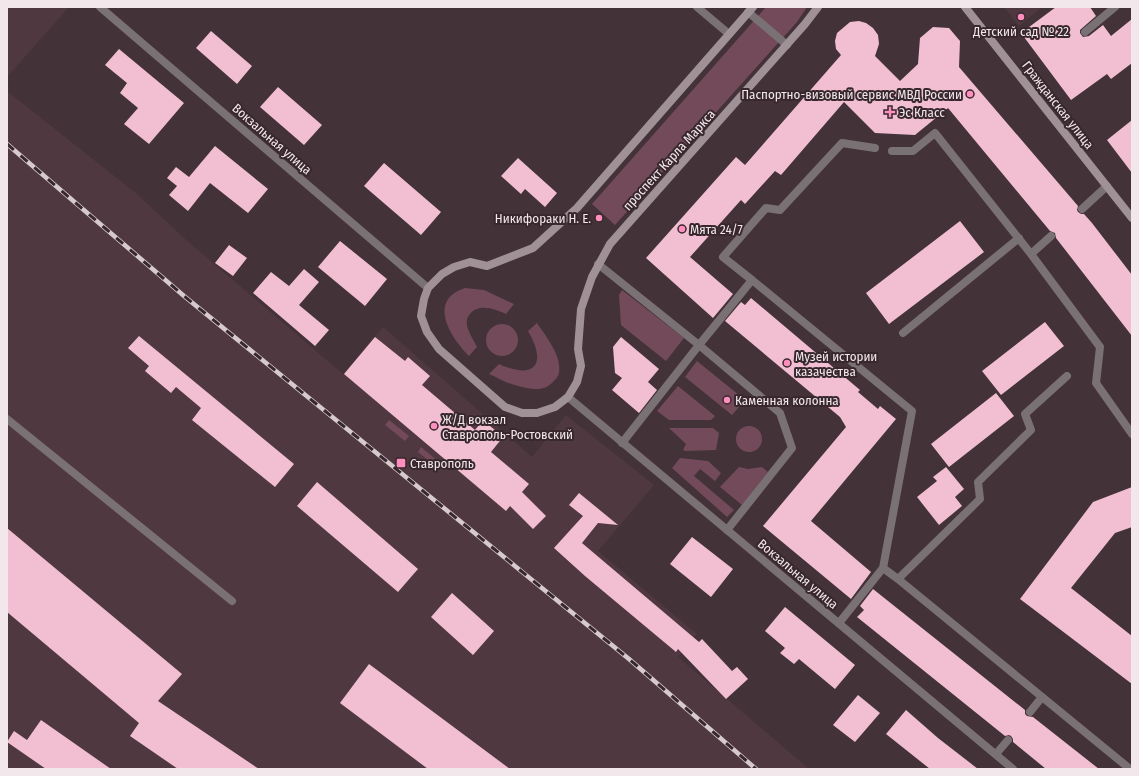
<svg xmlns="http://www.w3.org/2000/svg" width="1139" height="776" viewBox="0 0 1139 776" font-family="'Fira Sans Condensed',sans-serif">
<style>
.built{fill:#503841}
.green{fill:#734a5a}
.building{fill:#f1bfd1}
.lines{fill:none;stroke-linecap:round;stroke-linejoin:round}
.service{stroke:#7a7174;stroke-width:8}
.minor{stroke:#7a7174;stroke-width:8}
.tertiary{stroke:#7a7174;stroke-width:8}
.secondary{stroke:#9f9196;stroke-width:8}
.rail-casing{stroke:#d6cace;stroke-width:4.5}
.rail{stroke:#38282e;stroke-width:3;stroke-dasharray:9;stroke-linecap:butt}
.poi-dot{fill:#fe8ebd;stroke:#38282e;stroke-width:1.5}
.labels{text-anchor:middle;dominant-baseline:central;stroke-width:4;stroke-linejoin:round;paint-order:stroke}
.poi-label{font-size:13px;fill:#f2e7eb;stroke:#38282e;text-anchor:start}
.street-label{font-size:13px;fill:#f2e7eb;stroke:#38282e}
</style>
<rect width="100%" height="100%" fill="#433238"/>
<!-- built -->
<path class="built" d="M7,7H69L7,77Z
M1004,7H1042L1019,26Z
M7,91L137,194L185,239L343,374L383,327L532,457L566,415L654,485L598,551L697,634L678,657L809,769H7Z"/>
<!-- green -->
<path class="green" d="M766,7H807L797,22L615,225L592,204Z
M465,288L484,290L514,304L506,314C495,309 479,303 470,314C466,318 466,324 468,329C470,335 474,341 477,347L469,356C450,337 427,300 465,288Z
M622,290L684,338L666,361L621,325L619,295Z
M537,323C545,335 562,356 559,372C559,376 555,380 552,383C543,392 529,389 518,386C508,384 498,378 489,374L499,364C534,380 548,365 528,331Z
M486 340a16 16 0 1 1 32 0a16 16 0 1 1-32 0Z
M697,361L745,400L732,415L685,377Z
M678,386L715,416L711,420H669L657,411Z
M389,420L409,436L405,441L385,425Z
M736 439a13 13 0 1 1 26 0a13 13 0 1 1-26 0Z
M669,428H713L719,433L716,450L685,451L683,450L686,444Z
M421,447L439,462L435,466L418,452Z
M680,458L708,461L721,473L715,481L700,469L694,476L734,510L727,517L672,468Z
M739,467L748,469L762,467L768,472L742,505L720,487Z"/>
<!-- building -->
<path class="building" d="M1056,7H1090L1096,16L1080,30V33L1083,37L1089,36L1103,25L1111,36L1132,19V63L1111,79L1107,74L1071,100L1021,33Z
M859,21L866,23L873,28L878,35L879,44L875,56L900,81L918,64L920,38L933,27L949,28L960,41L959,67L1078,206L1077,210L1078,212L1081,214H1084L1092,223L1132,275V336L1056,238L1055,233L1050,231L948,108L915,135L875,133L844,102L781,175L775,171L745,204L741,200L690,257L733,294L713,318L646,258L736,157L745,165L841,55L836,49L835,41L837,33L850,22Z
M211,31L252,66L237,84L196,48Z
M119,49L184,103L149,144L124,124L138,108L120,93L127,83L105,65Z
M278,87L322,125L304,145L260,107Z
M1132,120V173L1107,140Z
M215,146L268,189L248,213L210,183L188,211L169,195L177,186L167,178L176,167L189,177Z
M518,158L557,193L545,207L525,189L521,194L501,176Z
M384,163L441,212L421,235L364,186Z
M960,221L984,252L889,324L866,293Z
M340,241L387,279L365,306L318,267Z
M229,245L247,258L233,276L215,263Z
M304,269L319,282L299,305L329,330L315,346L253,293L271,272L289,286Z
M751,298L860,390L858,392L878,409L880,406L896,419L811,521L871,572L851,599L763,526L846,427L840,417L725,321L741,302L745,305Z
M1045,322L1064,346L1001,395L982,371Z
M139,336L294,464L275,487L192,420L201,408L176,387L171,393L145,371L149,366L128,348Z
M375,337L405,361L408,357L430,376L422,385L475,430L483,420L503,437L491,452L529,484L522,492L546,516L533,529L510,506L506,511L344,374Z
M621,337L659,369L648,382L657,390L639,413L612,390L622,378L615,373L613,347Z
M996,393L1014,416L949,467L931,444Z
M946,467L964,489L955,497L962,506L939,525L917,497L937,481L933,477Z
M317,482L418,569L398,592L297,506Z
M1132,487V527L1115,533L1071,588L1132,636V684L1020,599L1093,502Z
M579,493L618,525L598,523L582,543L699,642L702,639L732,671L737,667L748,679L726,699L678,649L676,652L585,576L554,548L583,516L569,505Z
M7,528L182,674L158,701L259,769H178L130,736L139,723L7,612Z
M692,537L733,569L711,597L670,564Z
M873,589L1025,710V714L1027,716L1033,717L1099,769H1046L1013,742V739L1011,736L1009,735L1005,736L857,617L864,610L860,606Z
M452,593L494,631L473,655L431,617Z
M785,607L855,665L835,689L799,659L794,664L780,653L785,648L765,631Z
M369,664L510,769H428L340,703Z
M858,695L880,713L855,742L833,725Z
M906,710L938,738L978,769H930L886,734Z
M41,720L111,769H46L7,742L14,731L27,740Z"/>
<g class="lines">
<!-- service -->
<path class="service" d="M697,7L729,34
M748,12L787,45
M1085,32L1115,7
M892,151H913L935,133L1031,254L1051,236
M1082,209L1107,186
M1031,254L1100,347L1096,383L1132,434
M598,264L699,345L780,413L792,448L727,530
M752,280L723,257L766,208L780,210L842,143L875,148
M903,333L1019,238
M7,419L232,601
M622,443L699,345L752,280L912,411L883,568
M898,579L980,499L978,482L1031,430L1025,414L1067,376
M839,623L883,568L898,579L1130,769
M1030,712L1042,697
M996,754L1008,740"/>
<!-- minor -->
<path class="minor" d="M568,397L1013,769"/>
<!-- tertiary -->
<path class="tertiary" d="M100,7L428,288"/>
<!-- secondary -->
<path class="secondary" d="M753,7L577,208L533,248L487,266L470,262L454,267L442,274L428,288L424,299L421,316L427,332L439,349L505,407L522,413H537L555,407L568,397L577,382L581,366L578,349L581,309L592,277L610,244L805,24L818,7
M965,7L1132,218"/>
<!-- rail casing -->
<g class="rail-casing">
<path id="rail" d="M7,144L184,296L629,659L756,769"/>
</g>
<!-- rail -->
<use href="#rail" class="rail"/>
</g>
<!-- markers -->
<g class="poi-dot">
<circle cx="1021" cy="17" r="4"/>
<circle cx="970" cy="94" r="4"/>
<path d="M888 106h4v4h4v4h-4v4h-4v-4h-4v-4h4z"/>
<circle cx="599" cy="218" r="4"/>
<circle cx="682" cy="229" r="4"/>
<circle cx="787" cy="363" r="4"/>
<circle cx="727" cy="400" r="4"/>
<circle cx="434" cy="426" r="4"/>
<rect x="396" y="458" width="10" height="10" rx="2"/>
</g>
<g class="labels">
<!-- poi labels -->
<g class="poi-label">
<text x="1021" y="31" text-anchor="middle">Детский сад № 22</text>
<text x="962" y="94" text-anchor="end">Паспортно-визовый сервис МВД России</text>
<text x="899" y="112">Эс Класс</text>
<text x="591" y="218" text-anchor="end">Никифораки Н. Е.</text>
<text x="690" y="229">Мята 24/7</text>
<text x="795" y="356">Музей истории<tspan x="795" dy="15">казачества</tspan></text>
<text x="735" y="400">Каменная колонна</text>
<text x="442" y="419">Ж/Д вокзал<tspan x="442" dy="15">Ставрополь-Ростовский</tspan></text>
<text x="410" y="463">Ставрополь</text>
</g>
<!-- street labels -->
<g class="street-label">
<text transform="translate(1058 105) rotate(52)">Гражданская улица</text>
<text transform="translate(272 139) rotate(41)">Вокзальная улица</text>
<text transform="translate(669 160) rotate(-48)">проспект Карла Маркса</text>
<text transform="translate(798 574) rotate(40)">Вокзальная улица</text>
</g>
</g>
<!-- border -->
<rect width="1139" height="776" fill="none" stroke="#f2e7eb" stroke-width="16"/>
</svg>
